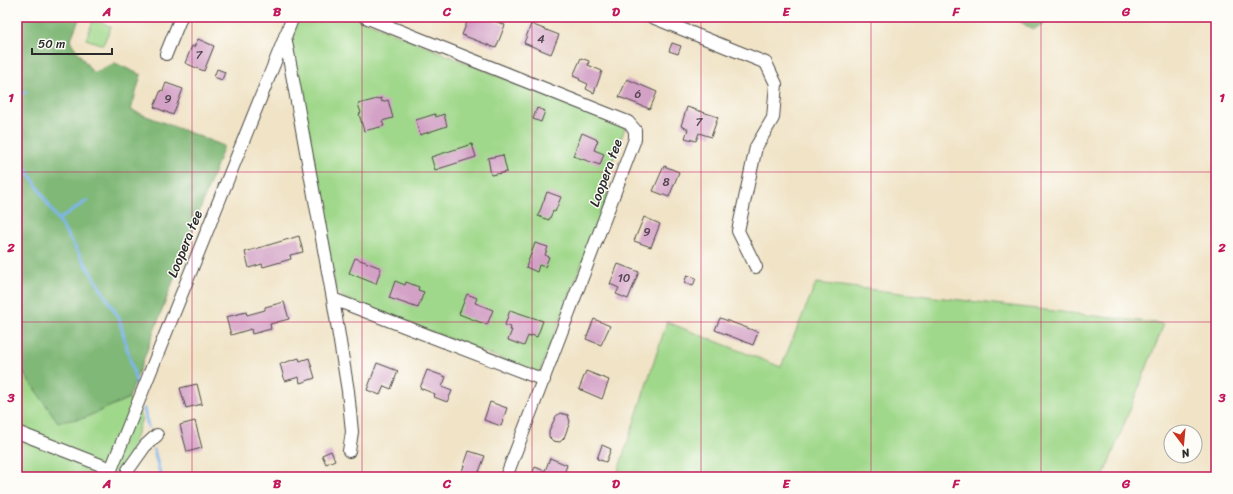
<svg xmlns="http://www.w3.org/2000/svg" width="1233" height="494" viewBox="0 0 1233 494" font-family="Sriracha,sans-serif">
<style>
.green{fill:#a0d88b;stroke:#66825b}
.forest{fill:#80b877;stroke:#567251}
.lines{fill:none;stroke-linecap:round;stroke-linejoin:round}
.stream{stroke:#7eb5ed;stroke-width:3}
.building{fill:#d3a0c6}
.minor-casing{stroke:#494742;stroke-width:14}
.minor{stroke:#fff;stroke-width:12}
.grid{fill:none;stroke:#c2185b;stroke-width:1;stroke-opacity:0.55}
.labels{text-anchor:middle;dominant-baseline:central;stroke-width:3;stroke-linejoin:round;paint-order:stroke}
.number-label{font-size:12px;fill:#554852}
.street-label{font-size:14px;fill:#2b2b2b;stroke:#fdfcf7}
.neatline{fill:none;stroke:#c2185b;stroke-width:1.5}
.grid-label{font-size:13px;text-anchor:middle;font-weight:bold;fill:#c2185b}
</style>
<rect width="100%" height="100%" fill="#fdfcf7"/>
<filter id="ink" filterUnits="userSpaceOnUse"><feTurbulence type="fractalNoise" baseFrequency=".025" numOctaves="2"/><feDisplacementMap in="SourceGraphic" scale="8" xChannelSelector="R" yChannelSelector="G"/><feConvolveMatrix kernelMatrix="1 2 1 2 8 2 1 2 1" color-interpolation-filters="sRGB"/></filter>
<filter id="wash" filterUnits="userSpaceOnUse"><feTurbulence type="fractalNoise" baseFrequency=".012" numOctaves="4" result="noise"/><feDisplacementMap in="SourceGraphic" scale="16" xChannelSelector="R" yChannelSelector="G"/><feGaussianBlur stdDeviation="0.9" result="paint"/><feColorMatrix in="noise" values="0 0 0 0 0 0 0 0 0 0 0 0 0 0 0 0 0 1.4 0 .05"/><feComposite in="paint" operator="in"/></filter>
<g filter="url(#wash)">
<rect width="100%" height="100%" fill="#f0e3c6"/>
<!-- green -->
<path class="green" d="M296,17H354L625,128L601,191L609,194L540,371L536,372L344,298L336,290L290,34Z
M94,18L111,27L103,45L86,39Z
M816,283L1164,324L1103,477H616L667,322L781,367Z
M17,364L58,422L84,418L129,398L142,418L123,477H17Z"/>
<!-- forest -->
<path class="forest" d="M17,17H80L70,41L93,73L115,63L141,75L131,110L224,146L129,398L84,418L58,422L17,364Z
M1013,17H1053L1033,30Z"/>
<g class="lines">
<!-- stream -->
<path class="stream" d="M17,95L26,92
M17,154L119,318L138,389
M58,220L88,200
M144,409L148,427
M154,450L161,477"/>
</g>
<g id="blocks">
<!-- building -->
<path class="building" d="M469,17H485L505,25L496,48L462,35Z
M531,24L559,35L551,54L524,43Z
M198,39L214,46L204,71L185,63L192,46L194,47Z
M672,43L681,46L678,54L669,51Z
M581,58L589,61L588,65L602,71L594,93L586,89L588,84L579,80L580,79L573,76Z
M217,69L225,72L222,80L214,77Z
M627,79L657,92L650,109L619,97Z
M166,83L183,89L173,115L154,107L161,90L163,91Z
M381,98L382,102L388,100L393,118L382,121L384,126L364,131L359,114L361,113L358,104Z
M687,107L718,117L711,137L699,133L696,141L685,138L688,129L681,126Z
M537,108L545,111L541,122L533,119Z
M435,114L436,117L444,114L447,126L420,135L416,120Z
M582,133L598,140L594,150L604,154L600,165L573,156Z
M472,144L476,157L435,170L431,157Z
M503,155L507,172L491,175L488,158Z
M664,166L679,172L669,197L653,191Z
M547,192L561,197L555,212L553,211L549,220L538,216Z
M644,217L660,224L651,247L634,241Z
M299,236L303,252L290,255L291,259L263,267L262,264L249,268L245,252Z
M535,243L548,247L545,255L549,257L545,267L539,265L537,272L526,267Z
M355,258L381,268L376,284L349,273Z
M618,264L639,272L628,299L616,294L619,288L610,284Z
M687,275L696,278L693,286L684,283Z
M395,281L405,285L406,282L419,287L418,290L424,292L418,308L389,298Z
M467,294L477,298L475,303L493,310L487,325L459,314Z
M284,302L289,319L270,324L271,329L252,334L251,329L231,335L226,317L246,312L247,315L265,310V307Z
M510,310L543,321L537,337L531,335L530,337L528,336L524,346L508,340L512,330H510L511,327L505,325Z
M720,318L758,332L753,345L715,330Z
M594,319L610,326L601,345L586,339Z
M299,358L300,361L309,358L315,378L300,383L299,377L285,381L280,364Z
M377,363L398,371L391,389L384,386L380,395L367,390Z
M427,370L446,377L442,387L452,391L447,402L434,397L435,394L420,388Z
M586,371L609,380L602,399L579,389Z
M197,384L202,404L186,408L180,388Z
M490,402L507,408L501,426L484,420Z
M560,413L568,415L570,422L564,438L560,442L553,441L549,437V431L556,416Z
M195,421L202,448L187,452L180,425Z
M602,445L611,449L606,462L597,459Z
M331,451L335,460L326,464L322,455Z
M469,451L485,456L477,477H460Z
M550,458L567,465L563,477H531L535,467L545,471Z"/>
</g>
</g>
<g filter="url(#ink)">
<use href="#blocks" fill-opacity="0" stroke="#494742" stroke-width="1"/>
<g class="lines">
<!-- minor casing -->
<g class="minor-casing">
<path id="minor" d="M365,17L628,122L635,130V139L506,477
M652,17L766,63L776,84L773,118L756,147L738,231L756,267
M285,36L333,299L348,391L352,432L349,451
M166,54L181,17
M333,299L544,380
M17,432L111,469
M128,470L145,446L157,435
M108,477L293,17"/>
</g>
<!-- minor -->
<use href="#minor" class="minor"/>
</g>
</g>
<!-- grid -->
<path class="grid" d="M192,17V477M362,17V477M532,17V477M701,17V477M871,17V477M1041,17V477M17,172H1216M17,322H1216"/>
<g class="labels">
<!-- number labels -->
<g class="number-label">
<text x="541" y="39">4</text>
<text x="199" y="55">7</text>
<text x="638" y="94">6</text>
<text x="168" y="99">9</text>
<text x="699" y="122">7</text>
<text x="666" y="182">8</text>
<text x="647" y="232">9</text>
<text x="624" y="278">10</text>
</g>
<!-- street labels -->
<g class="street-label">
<text transform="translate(606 173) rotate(-70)">Loopera tee</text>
<text transform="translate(185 244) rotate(-68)">Loopera tee</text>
</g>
</g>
<!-- margin -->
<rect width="1233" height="494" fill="none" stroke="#fdfcf7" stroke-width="44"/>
<!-- north arrow -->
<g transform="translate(1183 444) rotate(164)"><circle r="19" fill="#fdfcf7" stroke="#a9a8a5"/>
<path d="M0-3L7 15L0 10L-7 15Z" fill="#c8321e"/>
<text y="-6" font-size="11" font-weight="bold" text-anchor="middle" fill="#2b2b2b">N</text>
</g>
<!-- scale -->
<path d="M32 48v6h80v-6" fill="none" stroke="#2b2b2b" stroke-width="2"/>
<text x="38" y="48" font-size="12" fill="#2b2b2b" stroke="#fdfcf7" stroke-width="3" paint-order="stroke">50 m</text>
<rect x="22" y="22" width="1189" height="450" class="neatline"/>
<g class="grid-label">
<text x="107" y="16">A</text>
<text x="277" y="16">B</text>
<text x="447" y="16">C</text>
<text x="616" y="16">D</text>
<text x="786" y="16">E</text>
<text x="956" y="16">F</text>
<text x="1126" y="16">G</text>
<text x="11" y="102">1</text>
<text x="1222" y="102">1</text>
<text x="11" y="252">2</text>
<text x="1222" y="252">2</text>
<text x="11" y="402">3</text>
<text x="1222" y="402">3</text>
<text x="107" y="488">A</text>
<text x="277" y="488">B</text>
<text x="447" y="488">C</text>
<text x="616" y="488">D</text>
<text x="786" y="488">E</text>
<text x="956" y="488">F</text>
<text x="1126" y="488">G</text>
</g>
</svg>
